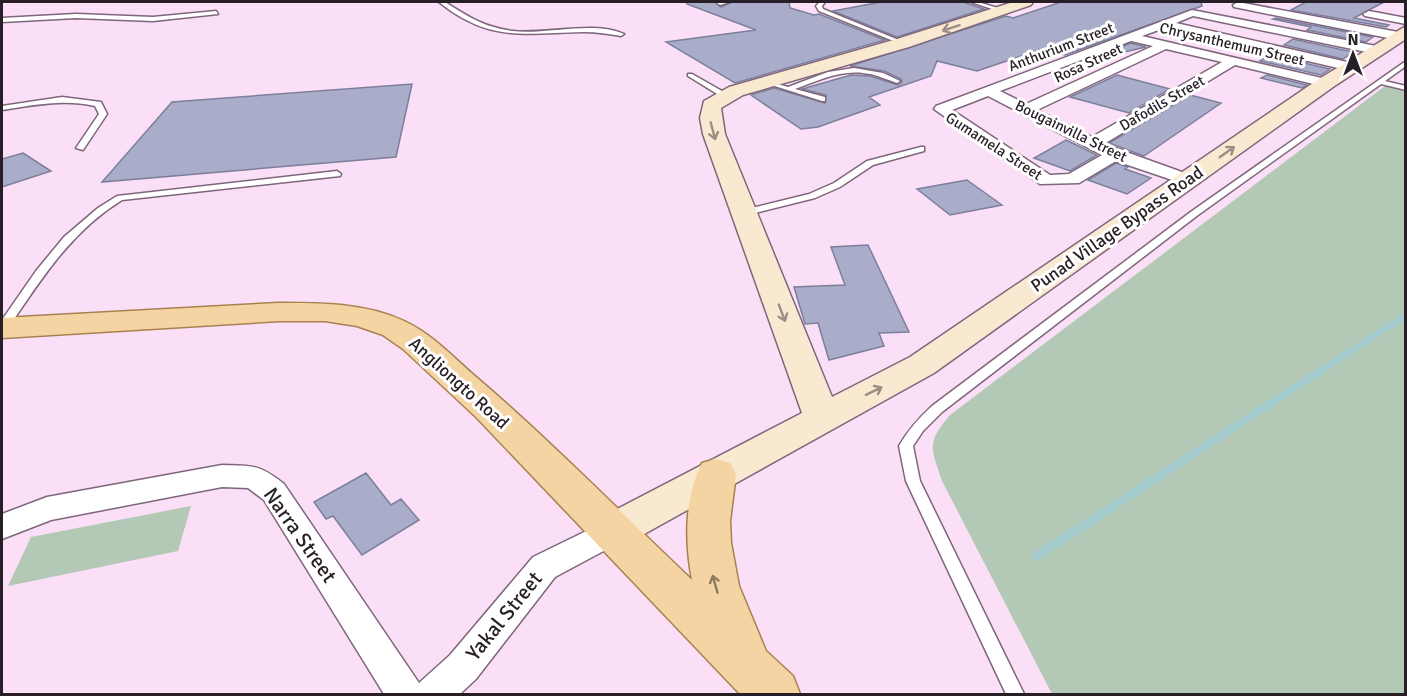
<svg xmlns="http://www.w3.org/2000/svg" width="1407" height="696" viewBox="0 0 1407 696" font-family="Signika,sans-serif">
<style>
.green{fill:#b3c9b5}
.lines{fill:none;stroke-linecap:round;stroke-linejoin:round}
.stream{fill:#a4cbcd;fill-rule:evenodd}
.building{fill:#aaadca;stroke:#7c7f9c;stroke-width:1.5}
.service-casing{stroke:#7e667c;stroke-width:3}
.minor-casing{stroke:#7e667c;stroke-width:3}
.secondary-casing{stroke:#7e667c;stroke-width:3}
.primary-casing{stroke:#a88150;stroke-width:3}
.service{fill:#fff;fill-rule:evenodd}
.minor{fill:#fff;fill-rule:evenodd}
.secondary{fill:#fae9d1;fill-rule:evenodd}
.primary{fill:#f5d4a4;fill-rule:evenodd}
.oneway{stroke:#9b8e84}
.oneway2{stroke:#8e7965}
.labels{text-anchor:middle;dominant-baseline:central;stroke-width:6;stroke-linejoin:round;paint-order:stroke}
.far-street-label{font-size:15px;fill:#271e26;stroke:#fff}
.street-label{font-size:18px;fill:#271e26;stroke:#fff}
.near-street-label{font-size:21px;fill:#271e26;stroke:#fff}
</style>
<rect width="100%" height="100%" fill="#fadff7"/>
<!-- green -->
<path class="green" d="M1385,86L1406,91L1405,694H1052L942,481C931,448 926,443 950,415Z
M191,506L178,551L8,586L31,537Z"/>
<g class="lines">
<!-- stream -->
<path class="stream" d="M1403,313H1406V319L1041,559L1037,561L1033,559L1031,556L1033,553Z"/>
</g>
<!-- building -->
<path class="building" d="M687,2H716L721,7L732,2H789L790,8L814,15L819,14L885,40L735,83L666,42L756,30L687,4Z
M881,2H963L984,9L897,37L833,11Z
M1061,2H1201L1202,6L1065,55L1042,49L977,71L937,61L931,76L869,97L880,105L818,127L801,129L751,95L774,88L825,103L826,95L802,89L851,75L870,76L898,85L902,82L901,79L884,71L850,66L1006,16L1013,18Z
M1306,2H1384L1354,18L1389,25L1386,27L1291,10Z
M1276,18L1373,37L1366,42L1307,30L1311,27L1273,19Z
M1293,39L1353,52L1343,59L1284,45Z
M1131,43L1146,47L1085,61Z
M1270,55L1330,69L1321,75L1260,61Z
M1117,75L1170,89L1129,113L1070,97Z
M1267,75L1307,85L1302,88L1261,78Z
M412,84L396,157L102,182L172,102Z
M1190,95L1221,103L1144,156L1109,143Z
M1066,140L1097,155L1070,171L1034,158Z
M23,153L51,171L2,187V159Z
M1116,163L1128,167L1125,169L1151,178L1127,194L1088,180Z
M967,180L1002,205L950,215L917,189Z
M868,245L909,332L879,333L884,346L829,360L818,323L805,324L794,287L845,285L831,247Z
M366,473L391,505L401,499L419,520L362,555L333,516L326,519L314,502Z"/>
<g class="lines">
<!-- service casing -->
<g class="service-casing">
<path id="service" d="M439,2H445C469,17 483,27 513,31C544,35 595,20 624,34L621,36C609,34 596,32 584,32C525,33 490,43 439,2Z
M720,2H730L720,5L717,3Z
M820,2H825L822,6L823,9L906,43L901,44L819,11L816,6Z
M971,2H978L1004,10L1001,12Z
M216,11L218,14L153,21L76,18L2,22V18L76,14L153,17Z
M1406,61V66L1385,81L1406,86V90L1381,84L1198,215L942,412L923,431L913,446L920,481L1024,694H1006L906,481L899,446C908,430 919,418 932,406L1192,211Z
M854,68L883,73L900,81L897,83C888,80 879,76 870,74C844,68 819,80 795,89L825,97V101H822L762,82L765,80L788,87L828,72Z
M688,74H692L729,95L722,97L688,76Z
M62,97L101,102L107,114L83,150L76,148L99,114L95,106C63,99 34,105 2,110V106Z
M921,147H924V151L873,165L840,187L815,198L743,216L738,213L740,211L809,194L834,183L867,161Z
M337,171L341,174L340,176L122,200C70,232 40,281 6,331H2V320L36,271L64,237L98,208L117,196Z"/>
</g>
<!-- minor casing -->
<g class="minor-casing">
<path id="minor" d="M1238,2L1398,32L1404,36L1398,40L1234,7L1233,5Z
M1192,10L1376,46L1382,50L1376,54L1193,16L1176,23L1356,64V70L1351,71L1164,28L1142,36L1326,79L1333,83L1326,87L1235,65L1104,144L1193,176L1196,180L1187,185L1116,161L1079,183L1040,184L934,109L936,106ZM1131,41L1153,46L1026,104L1000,91ZM1166,49L1222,62L1092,137L1037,110ZM988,96L1102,155L1069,174L1050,175L952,110Z
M1369,11L1406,18V24L1365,16L1363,14Z
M222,465C253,466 259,464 284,484L419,683L450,655L533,557L613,518L624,522L629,531L624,540L555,577L476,679L460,694H384L264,500L248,488L222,487L51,520L2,539V514L47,497Z"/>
</g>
<!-- secondary casing -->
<g class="secondary-casing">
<path id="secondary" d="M1013,2H1033L1031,5L909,47L743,95L721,108L725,134L832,397L910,357L1319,79L1406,26V39L1333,87L934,373L628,543L613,548L598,543L592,531L598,519L802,413L703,134L700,118L704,101L729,87L897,39Z"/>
</g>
<!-- primary casing -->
<g class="primary-casing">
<path id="primary" d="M279,303C322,303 365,303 404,321C431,333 454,358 476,377C551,441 620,512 692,580C685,543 684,497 702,463L716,459L730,463L736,474L730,521L731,543L739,586L766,651L793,676L800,694H740L476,417L403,349L383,335L357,326L325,321H279L2,338V318Z"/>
</g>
<!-- service -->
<use href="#service" class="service"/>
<!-- minor -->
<use href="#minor" class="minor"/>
<!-- secondary -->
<use href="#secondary" class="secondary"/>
<!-- primary -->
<use href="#primary" class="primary"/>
</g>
<!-- one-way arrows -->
<defs><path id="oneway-shaft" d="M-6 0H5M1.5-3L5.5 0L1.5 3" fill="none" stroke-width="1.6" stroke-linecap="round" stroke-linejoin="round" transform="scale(1.5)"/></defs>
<g class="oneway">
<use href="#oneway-shaft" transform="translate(951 28) rotate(162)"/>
<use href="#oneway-shaft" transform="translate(713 131) rotate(75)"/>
<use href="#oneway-shaft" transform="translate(1227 152) rotate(-35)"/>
<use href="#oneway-shaft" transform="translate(782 313) rotate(69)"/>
<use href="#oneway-shaft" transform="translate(874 391) rotate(-26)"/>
</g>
<use class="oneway2" href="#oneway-shaft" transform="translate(715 584) rotate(-106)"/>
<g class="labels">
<!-- far-street labels -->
<g class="far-street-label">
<text transform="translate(1232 44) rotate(13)">Chrysanthemum Street</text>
<text transform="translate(1061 47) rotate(-21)">Anthurium Street</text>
<text transform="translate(1088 63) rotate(-25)">Rosa Street</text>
<text transform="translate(1162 103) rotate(-30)">Dafodils Street</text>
<text transform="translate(1071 131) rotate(26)">Bougainvilla Street</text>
<text transform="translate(994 146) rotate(33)">Gumamela Street</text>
</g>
<!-- street labels -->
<g class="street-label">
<text transform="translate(1117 229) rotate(-35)">Punad Village Bypass Road</text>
<text transform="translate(459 383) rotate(42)">Angliongto Road</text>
</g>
<!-- near-street labels -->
<g class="near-street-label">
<text transform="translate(300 535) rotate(55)">Narra Street</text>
<text transform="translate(504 616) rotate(-51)">Yakal Street</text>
</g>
</g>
<!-- border -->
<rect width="1407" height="696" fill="none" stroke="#271e26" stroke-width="6"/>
<!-- north arrow -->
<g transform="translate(1353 54)" stroke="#ffffff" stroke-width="4.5" paint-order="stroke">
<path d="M0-4.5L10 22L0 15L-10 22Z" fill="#271e26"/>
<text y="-9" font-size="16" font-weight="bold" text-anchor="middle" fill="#271e26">N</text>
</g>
</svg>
